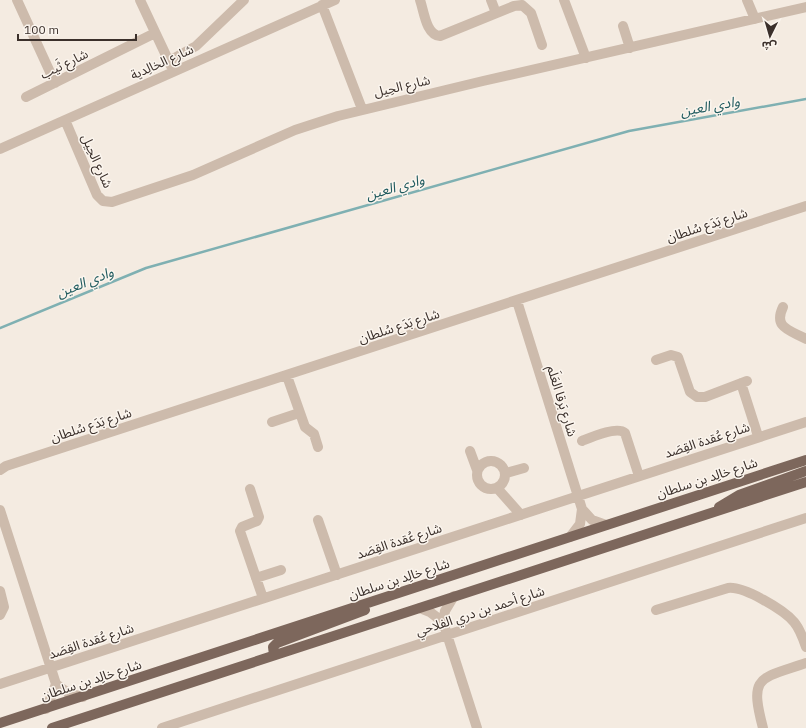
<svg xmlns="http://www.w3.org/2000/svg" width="806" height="728" viewBox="0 0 806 728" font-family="'IBM Plex Sans','Noto Sans Arabic',sans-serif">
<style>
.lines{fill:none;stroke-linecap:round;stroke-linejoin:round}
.stream{stroke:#7fb0b2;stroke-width:2.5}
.minor{stroke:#cdbbac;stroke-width:10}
.major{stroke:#7d675c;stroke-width:10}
.labels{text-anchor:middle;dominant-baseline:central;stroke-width:3;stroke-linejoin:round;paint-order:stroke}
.street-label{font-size:13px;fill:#3b302b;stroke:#fbf5ee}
.water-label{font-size:14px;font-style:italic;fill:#1f5a5e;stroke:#fbf5ee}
</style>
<rect width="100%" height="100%" fill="#f4ebe1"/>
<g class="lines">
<!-- stream -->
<path class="stream" d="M0,328L146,268L629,131L806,99"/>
<!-- minor -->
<path class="minor" d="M17,0L55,83
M140,0L171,66
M420,0C424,11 426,35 440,36L514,6L522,5L531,13L542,45
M491,0L496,13
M564,0L586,58
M747,0L755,19
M322,5L362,109
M623,26L630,48
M169,61L196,46L244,0
M26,97L155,33
M65,120L97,195L103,201L112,202L193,175L295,130L338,116L483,81L806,7
M0,149L335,0
M517,301L582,509L592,520L606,525
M783,307C773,328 790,330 806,339
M656,360L671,355L678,357L690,392L697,397H705L747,381
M287,376L305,427L314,434L318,447
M741,383L758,436
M272,422L299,413
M582,441C592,437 617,426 625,433L639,476
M470,451L477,470
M477 475a14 14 0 1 1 28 0a14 14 0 1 1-28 0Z
M0,470L6,466L806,206
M506,473L524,468
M497,488L521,515
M250,489L259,517L257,521L242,527L240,531L263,598
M0,510L56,684L46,709
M318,520L337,575
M570,537L580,524L582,509
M256,578L281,570
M0,591L4,607L0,615
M454,596L445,611L443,622L477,728
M420,608L430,612L443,622
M656,610L728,588C744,586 784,610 794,622C800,629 803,638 806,647
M0,684L806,422
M56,684L68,693L83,697
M162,728L806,518
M763,728C749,675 759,679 806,663"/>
<!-- major -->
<path class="major" d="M719,507L739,495L806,471
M274,655L273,647L277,643L365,610
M0,723L806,460
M52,728L806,482"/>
</g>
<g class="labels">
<!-- street labels -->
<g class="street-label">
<text transform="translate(162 62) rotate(-24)">شارع الخالِدية</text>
<text transform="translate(64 64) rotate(-26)">شارع ثَيب</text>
<text transform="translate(402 86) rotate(-13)">شارع الحِيل</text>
<text transform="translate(97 161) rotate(66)">شارع الحِيل</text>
<text transform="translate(707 225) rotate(-18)">شارع بَدَع سُلطان</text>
<text transform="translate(399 326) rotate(-18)">شارع بَدَع سُلطان</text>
<text transform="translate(562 401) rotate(73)">شارع بَرقا العَلَم</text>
<text transform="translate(91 425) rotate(-18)">شارع بَدَع سُلطان</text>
<text transform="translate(707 440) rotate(-18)">شارع عُقدة القِصَد</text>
<text transform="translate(707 478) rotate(-18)">شارع خالِد بن سلطان</text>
<text transform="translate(399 541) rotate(-18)">شارع عُقدة القِصَد</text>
<text transform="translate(399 579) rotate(-18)">شارع خالِد بن سلطان</text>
<text transform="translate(480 611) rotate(-18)">شارع أحمد بن دري الفلاحي</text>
<text transform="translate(91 641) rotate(-18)">شارع عُقدة القِصَد</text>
<text transform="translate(91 680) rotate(-18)">شارع خالِد بن سلطان</text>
</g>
<!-- water labels -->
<g class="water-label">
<text transform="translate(710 106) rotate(-10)">وادي العين</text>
<text transform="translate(395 187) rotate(-16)">وادي العين</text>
<text transform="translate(85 282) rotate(-22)">وادي العين</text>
</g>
</g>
<!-- north arrow -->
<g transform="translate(770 36) rotate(185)" stroke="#fbf5ee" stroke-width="3" paint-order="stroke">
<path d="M0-3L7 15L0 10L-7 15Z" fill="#3b302b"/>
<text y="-6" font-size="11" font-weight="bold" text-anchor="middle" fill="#3b302b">ش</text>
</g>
<!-- scale -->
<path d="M18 34v6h118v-6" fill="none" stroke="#3b302b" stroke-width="2"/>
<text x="24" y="34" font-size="12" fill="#3b302b" stroke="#fbf5ee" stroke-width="3" paint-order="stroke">100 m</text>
</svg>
